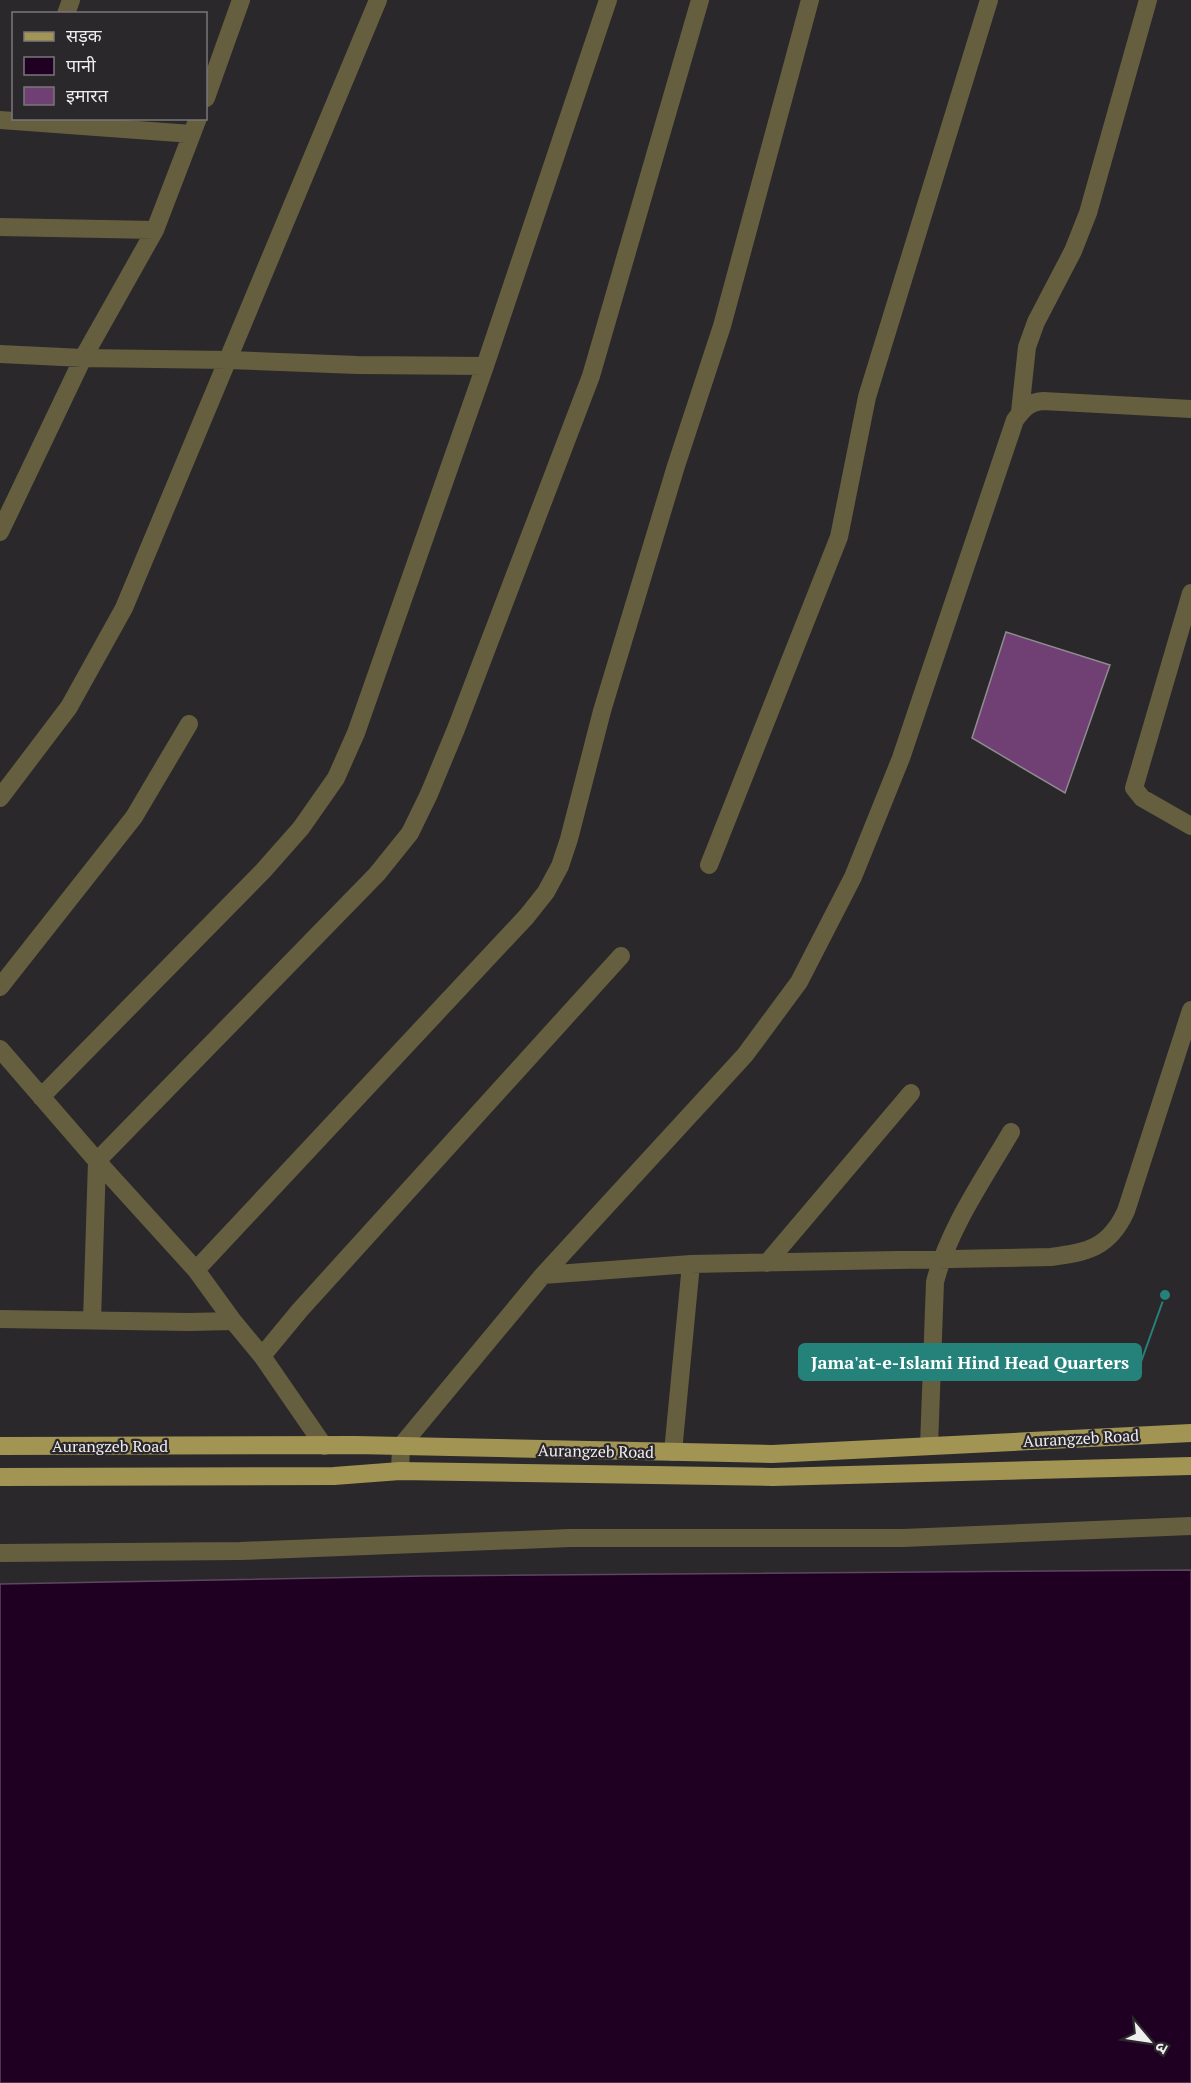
<svg xmlns="http://www.w3.org/2000/svg" width="1191" height="2083" viewBox="0 0 1191 2083" font-family="'PT Serif','Noto Sans Devanagari',serif">
<style>
.water{fill:#1f0023;stroke:#5d4760;stroke-width:1.5}
.building{fill:#704075;stroke:#8f8c8f;stroke-width:1.5}
.lines{fill:none;stroke-linecap:round;stroke-linejoin:round}
.minor{stroke:#655f40;stroke-width:18}
.major{stroke:#a29453;stroke-width:18}
.labels{text-anchor:middle;dominant-baseline:central;stroke-width:4.5;stroke-linejoin:round;paint-order:stroke}
.street-label{font-size:16px;fill:#efedef;stroke:#2a282a}
.leader{fill:none;stroke:#25827b;stroke-width:2}
.callout-dot{fill:#25827b;stroke:#2a282a;stroke-width:2}
.callout{fill:#25827b;stroke:#25827b;stroke-width:2}
.callout-label{font-size:18px;text-anchor:middle;font-weight:bold;fill:#fff}
</style>
<rect width="100%" height="100%" fill="#2a282a"/>
<!-- water -->
<path class="water" d="M1191,1570V2083H0V1584L424,1576Z"/>
<!-- building -->
<path class="building" d="M1006,632L1110,665L1065,793L972,738Z"/>
<g class="lines">
<!-- minor -->
<path class="minor" d="M66,14L71,0
M206,98L241,0
M0,120L192,134
M0,227L155,230
M0,354L83,358L229,360L357,365L485,366
M1020,412L1027,347L1036,322L1073,251L1088,213L1148,0
M0,532L83,358L155,230L198,118
M1191,593L1134,788L1142,798L1191,826
M0,798L69,707L124,608L378,0
M709,865L839,537L867,397L989,0
M0,987L134,817L189,724
M0,1049L97,1161L196,1270L233,1321L262,1356L324,1446
M41,1097L263,871L301,828L336,778L356,733L485,366L608,0
M767,1263L911,1093
M196,1270L527,916L546,892L560,866L569,839L602,711L676,466L722,326L810,0
M543,1275L691,1264L1051,1257C1088,1252 1109,1248 1126,1211L1191,1010
M0,1319L189,1322L233,1321
M92,1320L97,1161L377,874L410,833L429,794L456,729L591,376L700,0
M262,1356L300,1310L621,956
M929,1446L935,1282C949,1228 983,1180 1011,1132
M673,1452L691,1264
M400,1471L401,1446L543,1275L745,1055L799,982L853,877L901,758L1015,420C1023,409 1029,402 1043,401L1191,409
M0,1553L240,1551L570,1538H903L1191,1526"/>
<!-- major -->
<path class="major" d="M0,1446L355,1445L772,1454L1191,1433
M0,1477L334,1476L400,1471L773,1477L1191,1466"/>
</g>
<g class="labels">
<!-- street labels -->
<g class="street-label">
<text transform="translate(1081 1438) rotate(-3)">Aurangzeb Road</text>
<text x="110" y="1446">Aurangzeb Road</text>
<text transform="translate(596 1451) rotate(1)">Aurangzeb Road</text>
</g>
</g>
<!-- callouts -->
<path class="leader" d="M1165 1295L1141 1362"/>
<circle class="callout-dot" cx="1165" cy="1295" r="6"/>
<rect class="callout" x="799" y="1344" width="342" height="36" rx="6"/>
<g class="callout-label">
<text x="970" y="1369">Jama'at-e-Islami Hind Head Quarters</text>
</g>
<!-- legend -->
<rect x="12" y="12" width="195" height="108" fill="#2a282a" stroke="#797779" stroke-width="1.5"/>
<rect x="24" y="32" width="30" height="9" fill="#a29453" stroke="#797779" stroke-width="1.5"/>
<text x="66" y="42" font-size="18" fill="#efedef">सड़क</text>
<rect x="24" y="57" width="30" height="18" fill="#1f0023" stroke="#797779" stroke-width="1.5"/>
<text x="66" y="72" font-size="18" fill="#efedef">पानी</text>
<rect x="24" y="87" width="30" height="18" fill="#704075" stroke="#797779" stroke-width="1.5"/>
<text x="66" y="102" font-size="18" fill="#efedef">इमारत</text>
<!-- north arrow -->
<g transform="translate(1149 2041) rotate(119)" stroke="#2a282a" stroke-width="4.5" paint-order="stroke">
<path d="M0-4.5L10 22L0 15L-10 22Z" fill="#efedef"/>
<text y="-9" font-size="16" font-weight="bold" text-anchor="middle" fill="#efedef">उ</text>
</g>
</svg>
